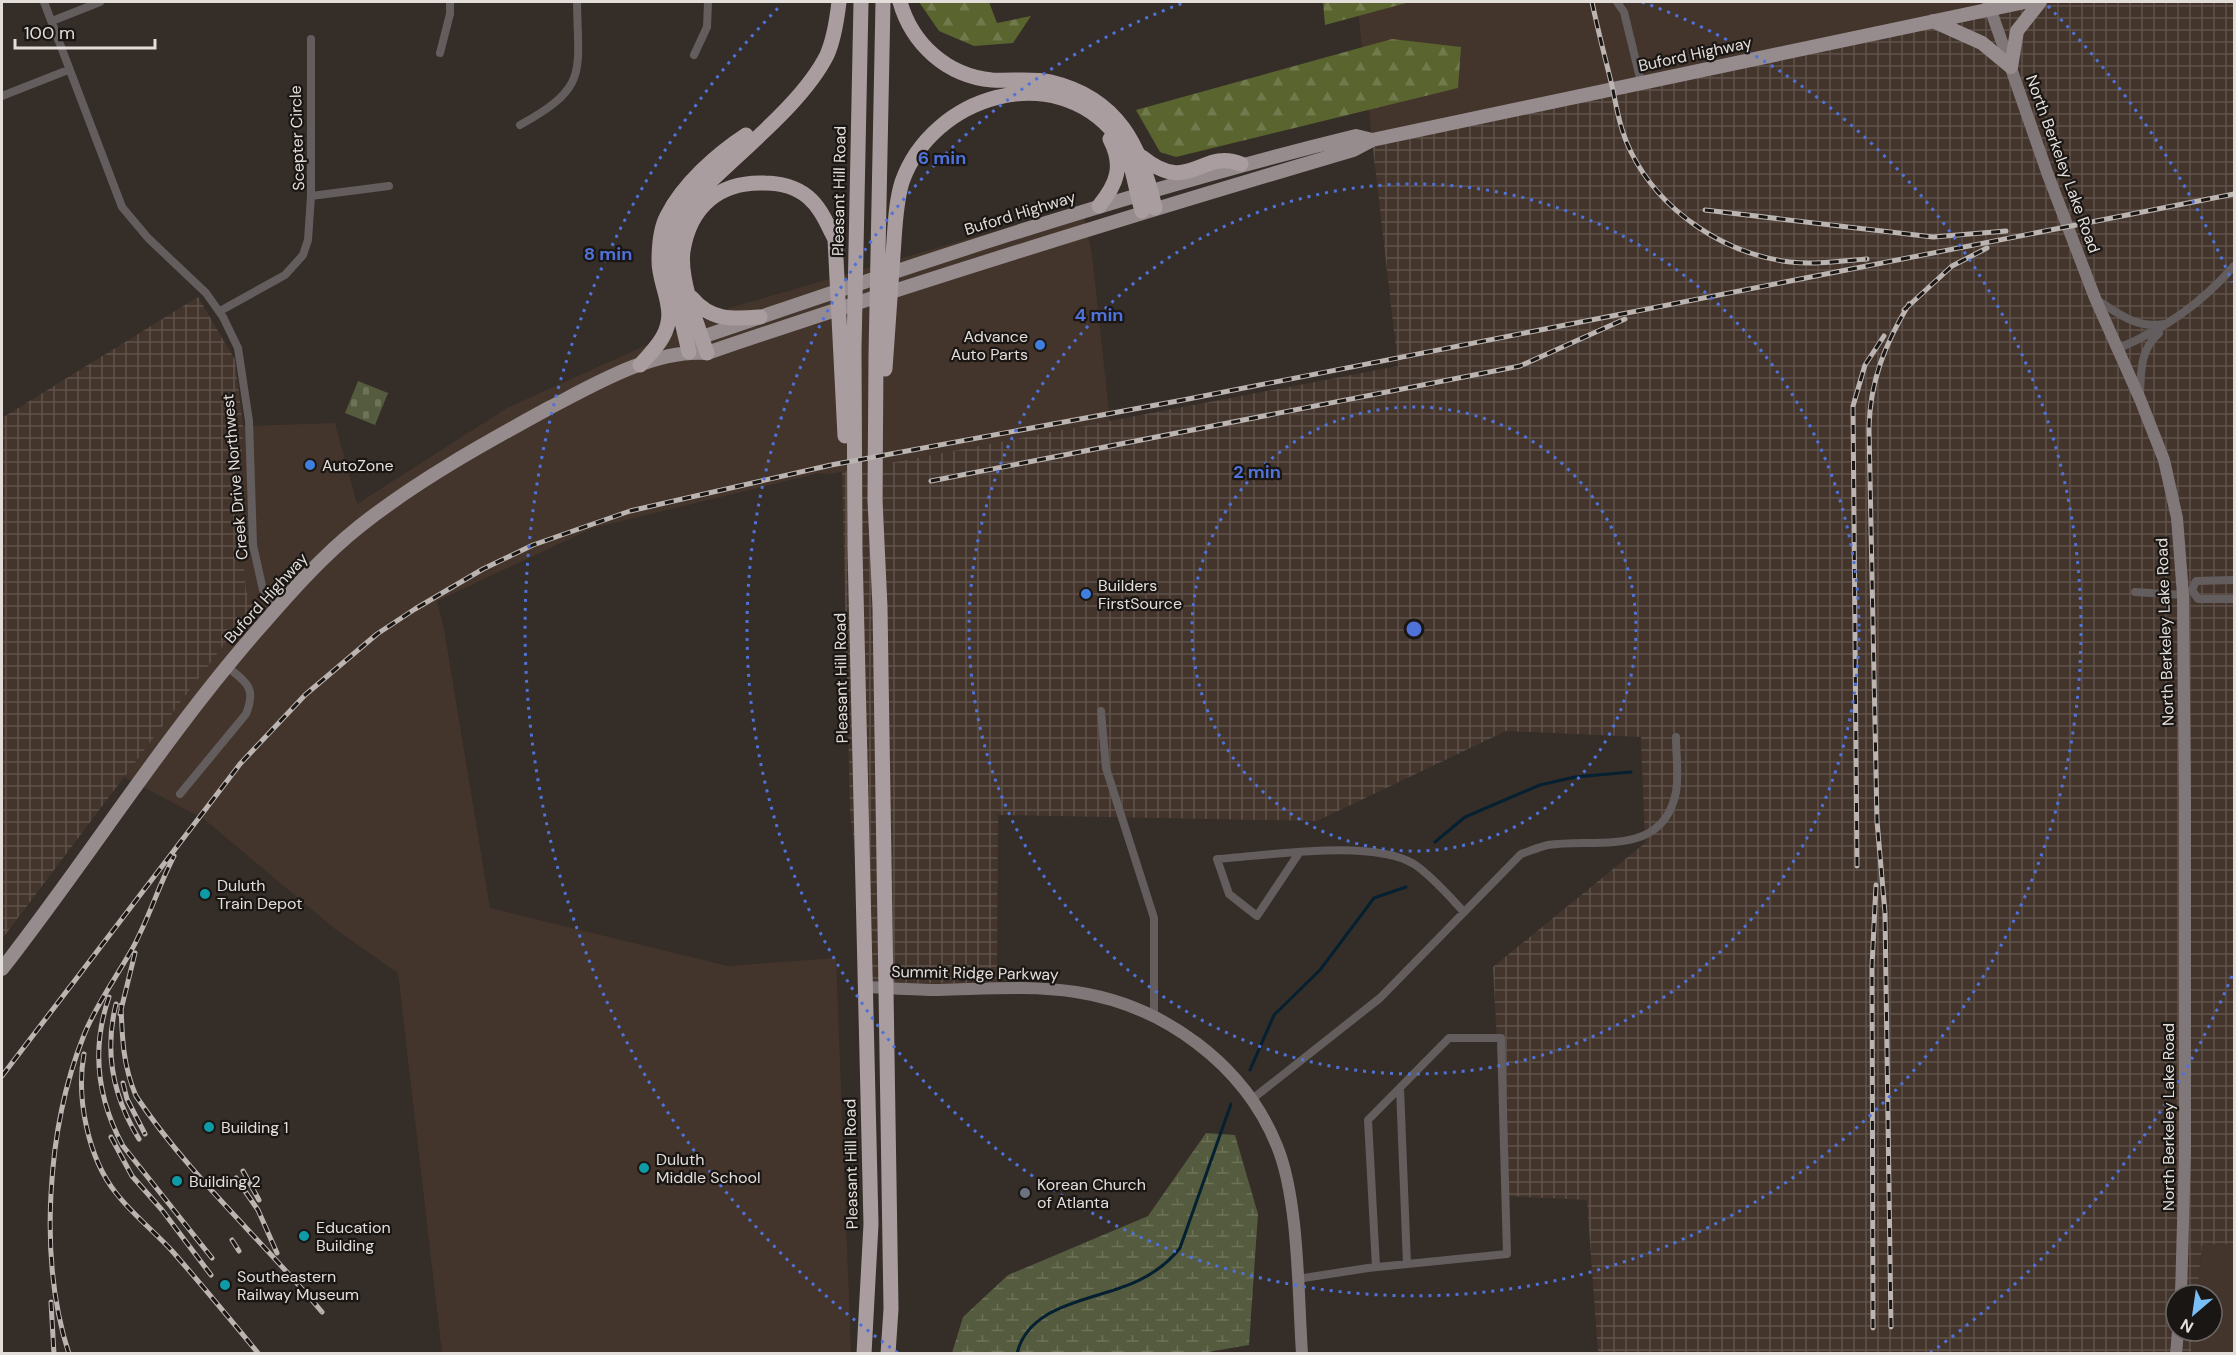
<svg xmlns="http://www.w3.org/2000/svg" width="2236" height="1355" viewBox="0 0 2236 1355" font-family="'DM Sans',sans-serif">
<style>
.built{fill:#44352c}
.industrial{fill:url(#industrial-grid)}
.forest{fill:url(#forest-firs)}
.wetland{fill:url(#wetland-marsh)}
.cemetery{fill:url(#cemetery-stones)}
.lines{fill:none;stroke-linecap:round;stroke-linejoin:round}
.stream{stroke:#052031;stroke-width:3}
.street{stroke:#635d5e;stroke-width:8}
.secondary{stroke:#807779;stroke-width:12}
.primary{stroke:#968b8d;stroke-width:14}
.highway{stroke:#aa9d9f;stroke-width:15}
.rail-casing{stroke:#bbb4b1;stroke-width:5}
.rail{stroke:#1a1613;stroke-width:3;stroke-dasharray:9;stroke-linecap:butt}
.ring{fill:none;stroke:#4f72d9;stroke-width:3;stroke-dasharray:3 6}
.shop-dot{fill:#3f7fe0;stroke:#1a1613;stroke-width:2}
.culture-dot{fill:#0f9aa8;stroke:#1a1613;stroke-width:2}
.worship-dot{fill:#6b7280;stroke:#1a1613;stroke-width:2}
.labels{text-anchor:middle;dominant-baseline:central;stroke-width:4.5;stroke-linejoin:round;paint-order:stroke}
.street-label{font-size:16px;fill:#e4dedb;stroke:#1a1613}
.poi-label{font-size:16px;fill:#e4dedb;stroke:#1a1613;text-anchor:start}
.centre{fill:#4f72d9;stroke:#1a1613;stroke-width:3}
.ring-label{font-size:18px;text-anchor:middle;font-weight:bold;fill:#4f72d9;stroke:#1a1613;stroke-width:4.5;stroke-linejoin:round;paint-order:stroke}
</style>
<defs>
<pattern id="industrial-grid" width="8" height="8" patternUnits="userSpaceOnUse" patternTransform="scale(1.5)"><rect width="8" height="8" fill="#44352c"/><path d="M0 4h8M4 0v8" fill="none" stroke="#5f524a"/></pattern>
<pattern id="forest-firs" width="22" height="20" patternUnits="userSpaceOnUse" patternTransform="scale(1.5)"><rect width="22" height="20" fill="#59642f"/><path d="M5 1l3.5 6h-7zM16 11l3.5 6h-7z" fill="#717a4d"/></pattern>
<pattern id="wetland-marsh" width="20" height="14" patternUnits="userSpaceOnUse" patternTransform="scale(1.5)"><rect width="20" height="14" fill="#555b3e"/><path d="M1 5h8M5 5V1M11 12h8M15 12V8" fill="none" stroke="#6d7259"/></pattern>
<pattern id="cemetery-stones" width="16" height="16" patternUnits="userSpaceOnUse" patternTransform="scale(1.5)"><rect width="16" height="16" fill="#555b3e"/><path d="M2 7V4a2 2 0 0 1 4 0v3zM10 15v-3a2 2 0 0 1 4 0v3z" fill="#6d7259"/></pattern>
</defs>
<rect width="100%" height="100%" fill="#352d27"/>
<!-- built -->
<path class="built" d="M1357,2H1988L1991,9L1372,140Z
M1082,206L1092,255L1110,421L831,474L820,473L593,528L437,601L444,629L490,908L728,966L836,958L851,1353H442L398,973L335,929L204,819L124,777L252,607L246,591L240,517L243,426L335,423L357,504L507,408L729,308Z
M2234,1244V1353L2191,1354L2193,1331H2212V1295H2197L2202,1245Z"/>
<!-- industrial -->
<path class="industrial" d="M1988,2H2234V1244L2202,1245L2197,1295H2176V1331H2193L2191,1353H1598L1587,1200L1505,1196L1493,967L1645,843L1641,737L1506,731L1317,821L998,815L997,983L872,984L850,812L842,472L1398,366L1372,140L1990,9Z
M198,297L235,360L243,426L240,517L246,591L253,606L2,939V418Z"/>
<!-- forest -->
<path class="forest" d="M919,2H989L997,23L1031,16L1013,43L974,46L939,31Z
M1323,2H1410L1325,25Z
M1392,39L1461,47L1458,88L1176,157L1160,152L1136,110Z"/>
<!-- wetland -->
<path class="wetland" d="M1206,1133L1235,1135L1258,1214L1249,1345L1196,1354L952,1353L963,1317L1008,1275L1148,1216Z"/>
<!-- cemetery -->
<path class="cemetery" d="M358,381L388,393L375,425L345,413Z"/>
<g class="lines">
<!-- stream -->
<path class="stream" d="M1435,842L1465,817L1540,785L1575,777L1631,772
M1250,1070L1274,1015L1320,970L1374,898L1406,887
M1017,1354C1027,1308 1084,1301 1120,1288C1144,1280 1165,1267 1180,1248L1231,1104"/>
<!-- street -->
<path class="street" d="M44,2L122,207L148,238L206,293L223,317L238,348L249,421L253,545L263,590L279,605
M1617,2L1624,12L1641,82
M52,21L100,2
M440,53L450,14V2
M694,55L707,27L708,2
M2,96L68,70
M520,125C589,87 578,73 577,2
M311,196L389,186
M2097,300C2119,314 2137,329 2164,324
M220,311L285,275L303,255L308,240L311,196V39
M2117,349C2164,329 2200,305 2234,266
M2140,395C2141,371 2140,350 2159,333
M2192,590L2196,581L2234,580
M2192,590L2198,599H2234
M2135,592L2183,595
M1101,711L1106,768L1154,918V1017
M180,794L246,714C257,687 246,682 226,666
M1299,853L1257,916L1229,894L1217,859C1266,856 1372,838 1414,864C1432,876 1449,896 1464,912
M1400,1088L1407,1264
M1251,1100L1380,998L1521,854C1530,851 1539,847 1548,845C1596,838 1663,858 1676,792C1679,775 1676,754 1676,737
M1297,1279L1368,1268C1414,1263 1460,1259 1507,1254L1501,1038H1449L1368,1120L1376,1267"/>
<!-- secondary -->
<path class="secondary" d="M1988,2L2048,175L2095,298L2140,399L2164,460L2177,518L2183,595L2185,796V1152L2181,1295
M867,987C891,988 915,990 939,990C985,989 1031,985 1076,992C1163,1005 1244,1064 1277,1146C1299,1199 1298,1295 1302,1354
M2176,1354L2178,1331"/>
<!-- primary -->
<path class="primary" d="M1933,21L1982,43L2011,67
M2011,67L2017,31L2040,2
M695,345L702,337C918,263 1134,190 1356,136L1372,140
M2,969C88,859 163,739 255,633C288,595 321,557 360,526C418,480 485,443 549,408C595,384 654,349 707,353C921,280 1136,214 1353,150L1372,140L2025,2"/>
<!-- highway -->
<path class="highway" d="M861,2L854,349L855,550L871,1224L864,1354
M883,2L876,356L875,500L880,607L891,1309L888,1354
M900,2C912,44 947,76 992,80C1011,81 1033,78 1051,82C1118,98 1141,146 1155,208
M1142,157C1190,196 1201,148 1241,164
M1099,206C1117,184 1124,166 1110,139
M692,298C711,321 733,319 760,317
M689,352L668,262L671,235L683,209C725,162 800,109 827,55C834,39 837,19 839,2
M707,353C698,327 679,279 683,251C690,206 720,181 765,183C779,183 796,187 808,197C821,208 827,224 835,239L845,436
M640,365C656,348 673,331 668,306C666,291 659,277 659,261C659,246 660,229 667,216C683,184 717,154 746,135
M885,369C888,331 890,293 893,255C895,231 895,205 902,182C932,96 1054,58 1116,135C1133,157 1134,185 1142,211"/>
<!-- rail casing -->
<g class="rail-casing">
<path id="rail" d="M1592,2C1598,31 1606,61 1613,90C1617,111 1621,132 1631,152C1660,211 1724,254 1790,262C1816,265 1841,261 1867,259
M1705,210L1933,237L2006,231
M1904,310L1952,266L1987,248
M931,481L1520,366L1625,319
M1857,866L1853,406L1865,365L1884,336
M109,997C91,1049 97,1098 123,1146L212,1258
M116,1004C104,1052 113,1097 139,1139
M121,1005C122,1037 123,1066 136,1096C188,1174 261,1239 322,1312
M120,1014L135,953
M84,1054C76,1098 88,1158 116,1193C133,1215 155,1232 173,1252C202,1285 230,1319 258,1353
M2,1076L240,764L305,695L377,634L415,609L483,569L533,545L630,511L831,465L1183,400L2234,194
M123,1083L127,1099L145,1134
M111,1137L132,1176L162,1210L211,1275
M243,1171L259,1200
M236,1178L258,1210L277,1253
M232,1240L239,1251
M51,1302L54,1354
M1891,1327L1885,913L1877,821L1869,428C1870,381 1885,344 1909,304
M1873,1328L1872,966L1876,885
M69,1354C38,1259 47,1127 84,1035C96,1005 115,979 131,951C148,921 158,887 174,856"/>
</g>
<!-- rail -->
<use href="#rail" class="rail"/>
</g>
<!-- distance rings -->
<g class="ring">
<circle cx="1414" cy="629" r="222"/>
<circle cx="1414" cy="629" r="445"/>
<path d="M1642 2A667 667 0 1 1 1186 2"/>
<path d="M2232 976A889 889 0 0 1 1930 1353M898 1353A889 889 0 0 1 780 6M2048 6A889 889 0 0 1 2232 282"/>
</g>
<!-- markers -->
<g class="shop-dot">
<circle cx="1040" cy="345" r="6"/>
<circle cx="310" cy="465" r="6"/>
<circle cx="1086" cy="594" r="6"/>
</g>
<g class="culture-dot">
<circle cx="205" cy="894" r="6"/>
<circle cx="209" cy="1127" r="6"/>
<circle cx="644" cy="1168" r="6"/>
<circle cx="177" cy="1181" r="6"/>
<circle cx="304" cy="1236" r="6"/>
<circle cx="225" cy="1285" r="6"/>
</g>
<circle class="worship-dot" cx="1025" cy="1193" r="6"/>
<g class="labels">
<!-- street labels -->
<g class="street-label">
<text transform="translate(1695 54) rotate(-12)">Buford Highway</text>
<text transform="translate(297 138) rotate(-92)">Scepter Circle</text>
<text transform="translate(2063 164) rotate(70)">North Berkeley Lake Road</text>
<text transform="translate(839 191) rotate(-89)">Pleasant Hill Road</text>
<text transform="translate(1020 213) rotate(-17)">Buford Highway</text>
<text transform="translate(235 477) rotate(-95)">Creek Drive Northwest</text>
<text transform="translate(266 598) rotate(-48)">Buford Highway</text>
<text transform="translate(2165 632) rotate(-92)">North Berkeley Lake Road</text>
<text transform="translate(841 678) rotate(-91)">Pleasant Hill Road</text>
<text transform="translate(975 973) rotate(1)">Summit Ridge Parkway</text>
<text transform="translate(2168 1117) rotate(-90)">North Berkeley Lake Road</text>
<text transform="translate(851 1164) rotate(-91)">Pleasant Hill Road</text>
</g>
<!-- poi labels -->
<g class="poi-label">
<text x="1028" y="336" text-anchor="end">Advance<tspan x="1028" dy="18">Auto Parts</tspan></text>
<text x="322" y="465">AutoZone</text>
<text x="1098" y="585">Builders<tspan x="1098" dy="18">FirstSource</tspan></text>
<text x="217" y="885">Duluth<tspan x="217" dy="18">Train Depot</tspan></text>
<text x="221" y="1127">Building 1</text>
<text x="656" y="1159">Duluth<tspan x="656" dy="18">Middle School</tspan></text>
<text x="189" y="1181">Building 2</text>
<text x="1037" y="1184">Korean Church<tspan x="1037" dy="18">of Atlanta</tspan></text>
<text x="316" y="1227">Education<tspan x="316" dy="18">Building</tspan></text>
<text x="237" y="1276">Southeastern<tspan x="237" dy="18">Railway Museum</tspan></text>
</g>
</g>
<circle cx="1414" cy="629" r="9" class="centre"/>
<g class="ring-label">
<text x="942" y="164">6 min</text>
<text x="608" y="260">8 min</text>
<text x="1099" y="321">4 min</text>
<text x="1257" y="478">2 min</text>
</g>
<!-- border -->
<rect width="2236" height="1355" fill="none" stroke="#e4dedb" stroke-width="6"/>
<!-- north arrow -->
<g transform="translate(2194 1313) rotate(209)"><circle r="28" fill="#1a1613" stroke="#6b6663" stroke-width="1.5"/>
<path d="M0-4.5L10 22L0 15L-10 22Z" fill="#78bff7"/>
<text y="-9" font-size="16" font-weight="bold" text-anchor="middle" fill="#e4dedb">N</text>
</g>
<!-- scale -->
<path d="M15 39v9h140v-9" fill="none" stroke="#e4dedb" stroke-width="3"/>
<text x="24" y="39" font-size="18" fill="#e4dedb" stroke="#1a1613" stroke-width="4.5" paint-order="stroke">100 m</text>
</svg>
